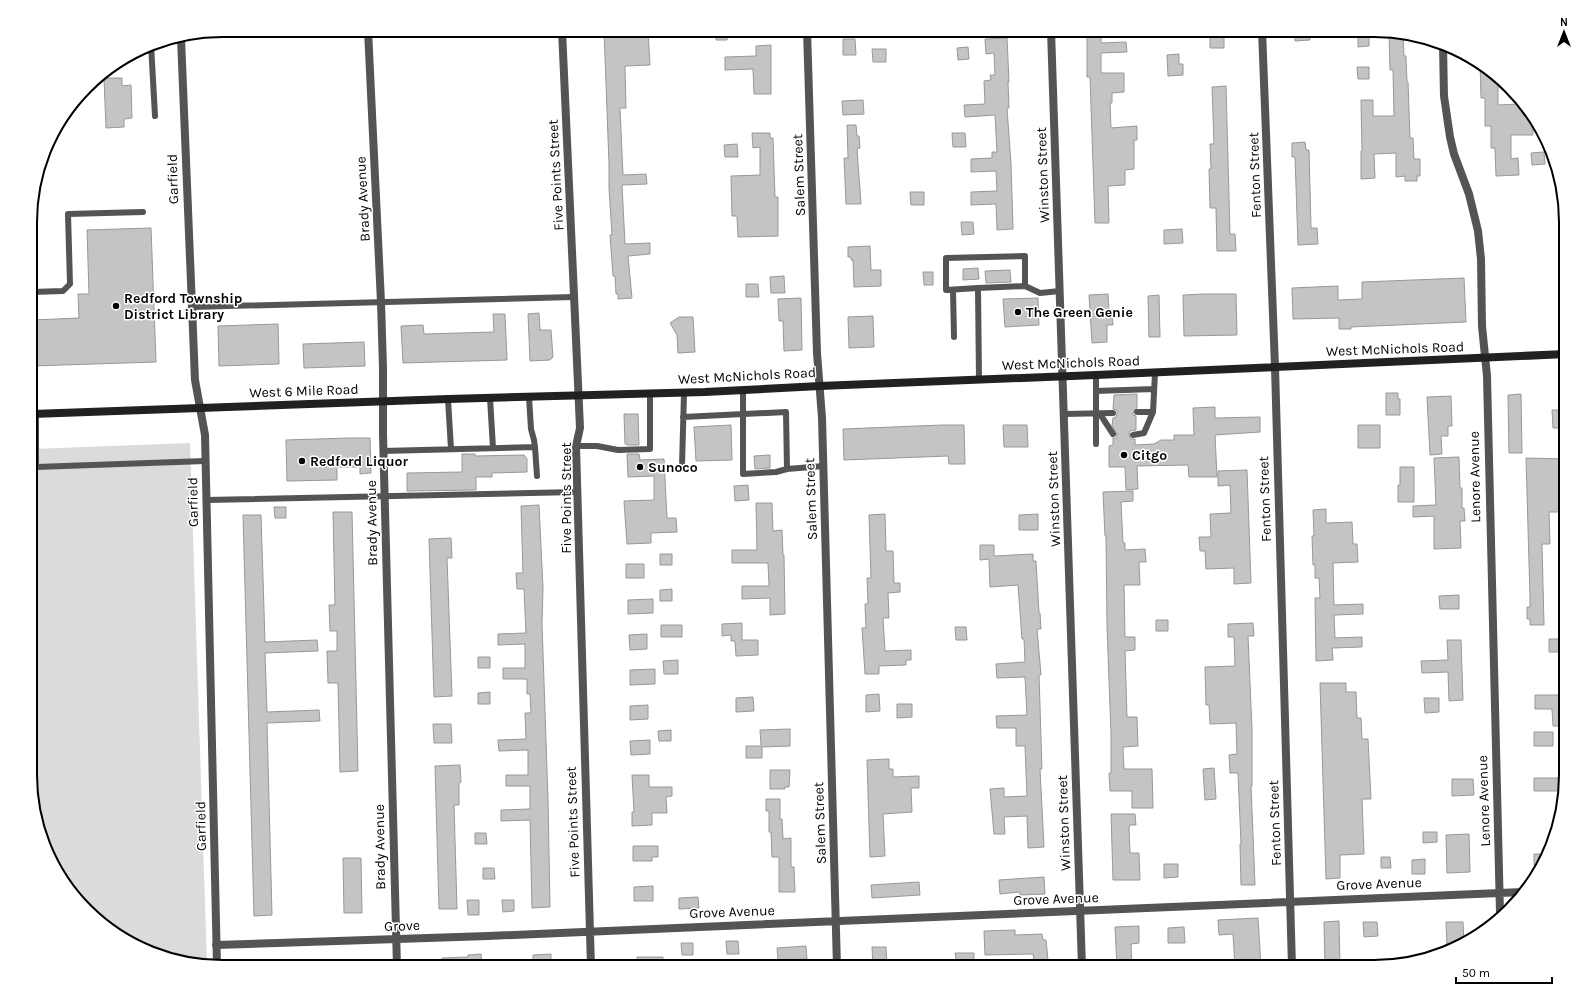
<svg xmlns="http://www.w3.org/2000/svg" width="1596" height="997" viewBox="0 0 1596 997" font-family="Karla,sans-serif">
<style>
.green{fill:#dbdbdb}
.building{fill:#c4c4c4;stroke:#989898}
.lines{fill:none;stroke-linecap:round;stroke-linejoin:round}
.service{stroke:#545454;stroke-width:6}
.minor{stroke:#545454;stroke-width:8}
.secondary{stroke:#212121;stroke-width:8}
.poi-dot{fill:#000;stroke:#fff;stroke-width:1.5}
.labels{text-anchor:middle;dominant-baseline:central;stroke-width:3;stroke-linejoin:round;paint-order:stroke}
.street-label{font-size:14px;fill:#000;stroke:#fff}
.poi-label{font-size:14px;font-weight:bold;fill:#000;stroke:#fff;text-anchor:start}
.rim{fill:none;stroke:#000;stroke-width:2}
</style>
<rect width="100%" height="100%" fill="#fff"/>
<!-- green -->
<path class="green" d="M190,443L207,965L172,960L115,935L62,882L32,800V449Z"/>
<!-- building -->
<path class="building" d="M604,30H617V31L648,30L650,65L625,66L626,108H620L623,175L646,174L647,184L622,185L625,244L650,243V254L628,256L632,298L618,299V294H616L615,276H613L610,235H612L609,188V164Z
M716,30H727V40H716Z
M1087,30H1101V43L1126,42L1127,52L1101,53V73H1124V92L1112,93V103H1110L1111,128L1137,126V140H1134V169L1125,170V185L1108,186L1109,223H1095L1090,77H1087Z
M1210,30H1224V48H1210Z
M1295,30H1309L1310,40L1295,41Z
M1389,32L1403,34L1404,56H1406L1407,82H1408L1410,138H1413L1414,159H1420V176H1417V181H1405V176L1396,177V153L1374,154L1375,178L1361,179V151H1362L1361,100H1373V116H1394L1393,70H1390Z
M1358,36H1369V46L1358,47Z
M1007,38L1009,82H1008L1009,108H1007L1011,164L1013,229L997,230L996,204L971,205V192L997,191L996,171L971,172V159L992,158V152H997L995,115L965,117L964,105L985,104L984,81L991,80L990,75H995L994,53L986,54L985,39Z
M843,39H855L856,55H843Z
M771,45V94H754L753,69L725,70V57L756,56V46Z
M968,47L969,59L958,60L957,48Z
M872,49H886V62H873Z
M1179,54V64H1183V75L1168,76L1167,55Z
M1480,62L1498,80V105L1520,104L1533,118V135H1511V159L1518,158L1519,175L1496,176L1495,148H1491V126H1485V98H1481Z
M1357,67H1369V79H1358Z
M104,78H122V86L131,85L132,118L124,119V127L106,128Z
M1226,86L1230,234H1235L1236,251H1217L1216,208H1210L1209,169H1211L1210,144H1214L1212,87Z
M863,100L864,114L843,115L842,101Z
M847,125H856L857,136H859L860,148L857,149L861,204H846L844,158H848Z
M752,133H770V138H773L775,197H778V236L738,237L737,216H732L731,176L760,175V147L753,148Z
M952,133H965L966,147H953Z
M1305,142L1306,150H1309L1311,228H1317L1318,244L1298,245L1295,157H1292V143Z
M737,144L738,157H725L724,145Z
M1544,152L1545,164L1532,165L1531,153Z
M910,192H924V205H911Z
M961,222H973L974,234L962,235Z
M151,228L156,362L32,366V320L79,318L78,294H89L87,230Z
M1182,229L1183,243L1164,244V230Z
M870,246L871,270H881V286L854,287L853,260H851V257H848V247Z
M978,268L979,279L963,280V269Z
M1010,270L1011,282L986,283L985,271Z
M923,272H933V285H924Z
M784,276L785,293H771L770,277Z
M1464,278L1466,322L1351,327V329H1339V318L1293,319L1292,288L1338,286V300L1362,299V282Z
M746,284H758L759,297H746Z
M1108,294L1109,311H1112L1113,325H1107V342L1092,343L1089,295Z
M1204,294H1236L1237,335L1184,336L1183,295Z
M1159,295L1160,337H1149L1148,296Z
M801,298L802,350L784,351L783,321H779L778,299Z
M1038,298L1039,325L1005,327L1003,299Z
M539,313L540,330H551L553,357L550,360L530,361L528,314Z
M493,314H505L507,360L403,363L401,326L423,325L424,334L494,332Z
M873,316L874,347L849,348L848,317Z
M679,317H693L695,352L678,353L677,335L670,323Z
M278,324L279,364L219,366L218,326Z
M364,342L365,366L304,368L303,344Z
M1386,393H1398V399H1400V415H1386Z
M1137,394V408L1133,412V415L1136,416V430L1130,431L1129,435L1131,439H1135V445L1154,444L1161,440H1174V435H1194L1193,408L1215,407V418L1260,417V432L1215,435L1217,477H1189L1188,465L1137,466L1138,489L1126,490L1125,467H1109V446L1113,445V438H1116L1117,434L1112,425L1113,418L1116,417L1117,413V410L1113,409L1114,395Z
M1521,394L1522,453H1509L1508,395Z
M1451,396L1452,426H1448V436H1441L1442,454L1430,455L1427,397Z
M1552,410H1564V428H1553Z
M624,414H638L639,445H627V444H625Z
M731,425L732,460L696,461L694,427Z
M942,425H964L965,464H949L948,456L844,460L843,429Z
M1003,425H1027L1028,447H1004Z
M1358,425H1380V448H1358Z
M348,438H370L371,473L360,474V467H337V480L287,481L286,440Z
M462,454H475V456L524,455L527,459V472L492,473V477H476V490L407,491V473L462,472Z
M627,454H639L640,460L664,459L667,518H676L677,532L651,533V543L627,544L624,501L654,500V476L628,477Z
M770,455V468L755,469L754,456Z
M1459,457L1460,488H1462V508H1464L1465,521H1460L1461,548L1434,549V516L1413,517V506L1436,505L1434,458Z
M1526,458L1566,459V512H1549L1550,544H1542L1544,625H1530V619H1527V607H1530V597Z
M1400,467H1414V502H1398V485H1400Z
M1247,470L1251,583L1234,584V568L1206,569L1205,551H1200L1199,537H1211L1210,514L1231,513L1230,485L1218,486V471Z
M748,485L749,500L735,501L734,486Z
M1133,491V501L1121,502L1123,543H1125V550L1145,549L1146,562H1139L1140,585H1124L1125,637H1135V650L1125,651L1127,717H1137L1138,746L1123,747L1124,769H1152L1153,808H1132V791H1110L1109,773H1111V733L1107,626L1106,536H1105L1103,492Z
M756,503H772L773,531L782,530L783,555H784L785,614L770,615V598L742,599V586H769L768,563H732V550H757Z
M539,505L543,588L542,623L548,800L550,907L532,908L530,820L501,821V810L530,809V786H506V775H528V750L499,751L498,740L526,739L525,713H531L530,694H527V679H503V668H525V644L498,645V634L526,633L524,589H517L516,573H523L521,506Z
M274,507H286V518H275Z
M1326,509V523L1352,522L1353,544H1357L1358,562L1333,563L1334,605L1363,604V614L1334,615L1335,638L1362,637V647L1332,648L1333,660L1316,661L1315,598H1320L1319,578H1315V565H1313L1312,536H1314L1313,510Z
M333,512H352L358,771L340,772L338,683H328L327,651H337V631H330L329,605H335Z
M885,514L886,551H893L894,583H900V592L888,593L889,618H883L885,651L911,650V660H906V665L879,666V674H865L862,628H866L865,604H868L867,578H871L869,515Z
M1038,514V530H1019V515Z
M243,515H261L265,642L317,640L318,651L265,653L267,712L319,710L320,721L267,723L272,915L254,916Z
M451,538L452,558H447L452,696L434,697L429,539Z
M980,545H994V556L1033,554V561H1036L1039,613H1040L1041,629H1037L1041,675H1039L1042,769H1040L1044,847L1028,848L1027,816L1004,817L1005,834H994L990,789L1004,788V797L1027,796L1025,746H1016V728H997L996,716L1027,715L1025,677L997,678L996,664L1025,662L1024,639H1022L1018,585L990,587L989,559L980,560Z
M660,554H672V565H660Z
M626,564H644V578H626Z
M672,589V601H660V590Z
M1459,595V609H1440L1439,596Z
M653,599V613L628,614V600Z
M1156,620H1168V631H1156Z
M742,623V640H758V655L736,656L735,641H731V635L722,636V624Z
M1253,623L1254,636H1248L1252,729V786H1251L1255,885H1241L1240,844H1241L1238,773H1230L1229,755L1237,754L1236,723L1210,724L1209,705H1206L1205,667L1235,666L1234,637H1228V624Z
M661,625H682V637H661Z
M955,627H966L967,640H956Z
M647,634V649L630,650L629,635Z
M1549,639H1566V652H1549Z
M1447,640H1461L1463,700L1449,701L1448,672L1422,673L1421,661L1448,660Z
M478,657H490V668H478Z
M678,660V674H664L663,661Z
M655,669V684L630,685V670Z
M1320,683H1346V692H1356L1357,718H1361L1362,739H1368L1371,799H1362L1364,854L1340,855V878L1326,879Z
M490,692V704H478V693Z
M879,694L880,711L866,712V695Z
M1535,695H1566V726H1553L1552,709H1535Z
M753,697L754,711L736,712V698Z
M1424,698H1439V712L1425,713Z
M897,704H912V717L897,718Z
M648,705V719L630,720V706Z
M433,724H451L452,743H434Z
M790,729V746L762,747V758H746V746H761L760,730Z
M671,730V741H659L658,731Z
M1534,732H1553V746H1534Z
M650,740V754L631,755L630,741Z
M889,759V769H893V777L919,776V788H911L912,812L883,814L885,856L870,857L867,760Z
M460,765L461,782L459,783V805H454L457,909H439L435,766Z
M1214,768L1216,799L1205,800L1203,769Z
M770,770H790L789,787H784L785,789H770Z
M632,775H649V787H672V796L666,797L667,813H652V825L632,826V812H634Z
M1534,778H1566L1565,791H1534Z
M1452,779H1473L1474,795L1452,796Z
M766,799H780V819H782L783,839L791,838V867H794L795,892H779V857H772L771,832H769V811H766Z
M1111,814H1135L1136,825H1130L1129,828L1130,853H1139L1140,880H1113Z
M1423,832H1437V842L1423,843Z
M475,833H486L487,844H475Z
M1469,834L1470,872L1447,873L1446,835Z
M633,846H658V857H652V861H633Z
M1534,854H1548L1543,864L1534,865Z
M1381,857H1390L1391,868H1381Z
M343,858H361L362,913H344Z
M1425,859V874H1412V860Z
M1164,864H1178V877L1164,878Z
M483,868H494L495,879H483Z
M1044,877L1045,894L1020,895V892L1000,894L999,880Z
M919,882L920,895L872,898L871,885Z
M653,886V901H634V887Z
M698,897L699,908L679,909V898Z
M467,900H479V915H468Z
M502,900H514V911L503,912Z
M1258,918L1261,967H1235L1233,934L1219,935L1218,920Z
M1339,921L1340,967H1325L1324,922Z
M1363,922H1377L1378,936L1364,937Z
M1446,922H1463L1464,943L1447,948Z
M1139,926V943L1131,944L1132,967H1117L1115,927Z
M1184,927L1185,943H1168V928Z
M1015,930V935L1042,934L1043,940H1046L1048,960L1034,961L1033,954L985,955L984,931Z
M726,941H738L739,954H727Z
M681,943H693V955H682Z
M806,946L807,959L778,960L777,948Z
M872,947H886L887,967H873Z
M955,953H974V966H957Z
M481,954L482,967H442V958L468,957V955Z
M551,954V967H533V955Z
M637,957H663V967H637Z"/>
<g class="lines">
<!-- service -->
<path class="service" d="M151,44L155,116
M1025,286L1040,293L1060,291
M978,288L1025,286V256L946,258V290L978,288L979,380
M953,290L954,337
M32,292L63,291L70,284L68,214L143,212
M192,307L574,297
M1096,375V444
M743,391V474L776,472L787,469
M1096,391L1154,389
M490,398L493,448
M448,399L451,449
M1137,412H1153L1155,373
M36,413V467L205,461
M1064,414L1113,413
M1100,414L1113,434
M683,417L786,412L787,469L824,466
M1133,435L1144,433L1153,412
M576,446H597L618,450L650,449V394
M535,447L537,476
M383,451L535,447L534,440L531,429L529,397
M682,466L684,393
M206,500L577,492"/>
<!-- minor -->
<path class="minor" d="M368,30L381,302L383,368V434L397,967
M562,30L580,428L576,446L591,967
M807,30L817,353L822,418L837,967
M1051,30L1082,967
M1262,30L1275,367L1292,967
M181,38L195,380L205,435L217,966
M1443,45L1444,96L1450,137L1454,154L1469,194L1478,231L1481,259L1482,326L1487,376L1500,913
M216,945L488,936L1523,892"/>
<!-- secondary -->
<path class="secondary" d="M32,414L448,399L705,392L820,386L1096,375L1566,354"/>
</g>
<!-- markers -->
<g class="poi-dot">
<circle cx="116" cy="306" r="4"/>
<circle cx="1018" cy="312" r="4"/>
<circle cx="1124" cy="455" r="4"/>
<circle cx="302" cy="461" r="4"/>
<circle cx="640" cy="467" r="4"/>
</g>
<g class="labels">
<!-- street labels -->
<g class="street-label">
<text transform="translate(556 175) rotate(-93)">Five Points Street</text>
<text transform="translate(799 175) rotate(-92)">Salem Street</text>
<text transform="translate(1043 175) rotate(-92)">Winston Street</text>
<text transform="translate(1255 175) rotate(-92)">Fenton Street</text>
<text transform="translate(173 179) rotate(-92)">Garfield</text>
<text transform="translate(363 199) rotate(-93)">Brady Avenue</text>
<text transform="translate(1395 349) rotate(-2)">West McNichols Road</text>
<text transform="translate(1071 363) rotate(-2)">West McNichols Road</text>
<text transform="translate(747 376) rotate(-3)">West McNichols Road</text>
<text transform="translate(304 391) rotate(-2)">West 6 Mile Road</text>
<text transform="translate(1475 477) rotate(-91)">Lenore Avenue</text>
<text transform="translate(566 498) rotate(-90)">Five Points Street</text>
<text transform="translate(811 499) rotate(-92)">Salem Street</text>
<text transform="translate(1054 499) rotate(-92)">Winston Street</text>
<text transform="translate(1265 499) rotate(-92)">Fenton Street</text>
<text transform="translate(193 502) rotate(-91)">Garfield</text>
<text transform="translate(372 523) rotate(-91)">Brady Avenue</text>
<text transform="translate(1484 801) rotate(-92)">Lenore Avenue</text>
<text transform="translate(573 822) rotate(-92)">Five Points Street</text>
<text transform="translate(820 823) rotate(-92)">Salem Street</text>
<text transform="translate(1064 823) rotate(-92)">Winston Street</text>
<text transform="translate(1275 823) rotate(-92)">Fenton Street</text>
<text transform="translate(201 826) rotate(-91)">Garfield</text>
<text transform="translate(380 847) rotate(-91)">Brady Avenue</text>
<text transform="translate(1379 884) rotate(-2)">Grove Avenue</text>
<text transform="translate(1056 899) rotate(-2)">Grove Avenue</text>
<text transform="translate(732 912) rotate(-2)">Grove Avenue</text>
<text transform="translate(402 926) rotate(-2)">Grove</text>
</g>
<!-- poi labels -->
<g class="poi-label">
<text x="124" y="298">Redford Township<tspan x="124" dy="16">District Library</tspan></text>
<text x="1026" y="312">The Green Genie</text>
<text x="1132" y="455">Citgo</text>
<text x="310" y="461">Redford Liquor</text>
<text x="648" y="467">Sunoco</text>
</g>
</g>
<!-- crop -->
<path d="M0 0H1596V997H0ZM222 37H1374A185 185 0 0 1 1559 222V775A185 185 0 0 1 1374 960H222A185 185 0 0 1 37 775V222A185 185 0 0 1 222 37Z" fill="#fff" fill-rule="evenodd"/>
<path class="rim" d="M222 37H1374A185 185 0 0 1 1559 222V775A185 185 0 0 1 1374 960H222A185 185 0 0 1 37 775V222A185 185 0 0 1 222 37Z"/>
<!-- north arrow -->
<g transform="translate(1564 32)" stroke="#ffffff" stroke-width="3" paint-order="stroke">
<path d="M0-3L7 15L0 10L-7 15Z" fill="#000000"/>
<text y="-6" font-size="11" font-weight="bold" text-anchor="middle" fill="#000000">N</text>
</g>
<!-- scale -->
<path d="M1456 977v6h96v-6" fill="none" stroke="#000000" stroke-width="2"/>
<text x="1462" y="977" font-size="12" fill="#000000" stroke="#ffffff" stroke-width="3" paint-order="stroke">50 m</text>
</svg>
